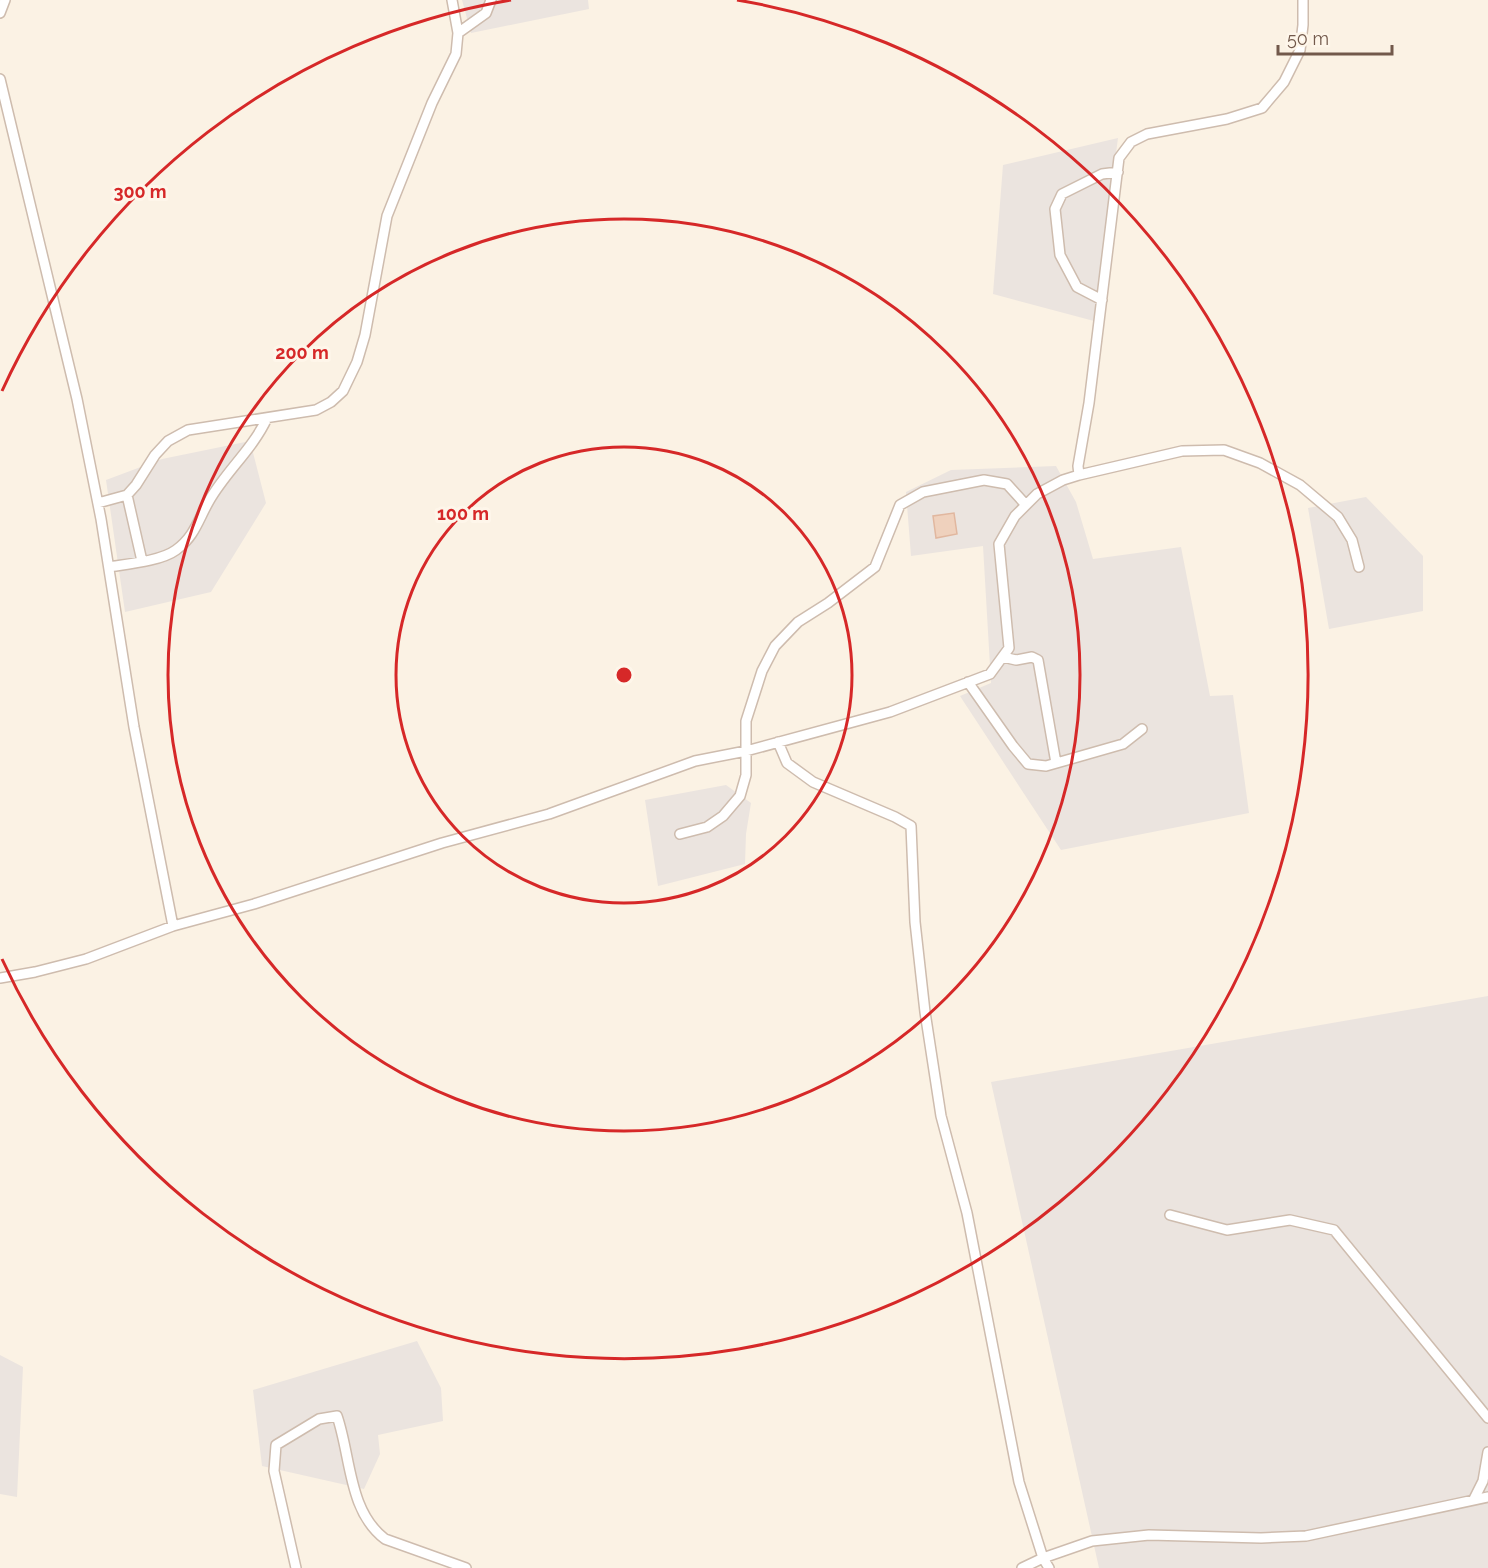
<svg xmlns="http://www.w3.org/2000/svg" width="1488" height="1568" viewBox="0 0 1488 1568" font-family="Raleway,sans-serif">
<style>
.industrial{fill:#ebe4df}
.building{fill:#efd1bd;stroke:#e1b79f;stroke-width:1.5}
.lines{fill:none;stroke-linecap:round;stroke-linejoin:round}
.service-casing{stroke:#cebcae;stroke-width:12}
.service{stroke:#fff;stroke-width:9}
.ring{fill:none;stroke:#d62828;stroke-width:3}
.centre{fill:#d62828;stroke:#fef6ea;stroke-width:3}
.ring-label{font-size:18px;text-anchor:middle;font-weight:bold;fill:#d62828;stroke:#fef6ea;stroke-width:6;stroke-linejoin:round;paint-order:stroke}
</style>
<rect width="100%" height="100%" fill="#fbf2e4"/>
<!-- industrial -->
<path class="industrial" d="M462,0H588L589,9L471,33Z
M1118,138L1094,321L993,294L1003,165Z
M250,441L266,503L211,592L125,612L106,480L162,459Z
M1056,466L1076,502L1093,559L1181,547L1210,696L1233,695L1249,813L1061,850L960,696L991,683L983,546L911,556L906,492L951,470Z
M1366,497L1423,556V611L1329,629L1308,508Z
M726,785L751,803L746,834L745,864L658,886L645,800Z
M1488,996V1568H1099L991,1082Z
M417,1341L441,1388L443,1421L378,1435L380,1454L364,1489L262,1466L253,1390Z
M0,1355L23,1367L17,1497L0,1494Z"/>
<!-- building -->
<path class="building" d="M954,513L957,534L936,538L933,516Z"/>
<g class="lines">
<!-- service casing -->
<g class="service-casing">
<path id="service" d="M0,13L5,0
M458,33L486,13L491,0
M0,79L77,399L101,519L134,727L173,926
M1102,300L1077,287L1060,255L1055,209L1062,194L1102,174L1118,172
M1079,475L1078,466L1089,403L1119,158L1131,142L1147,134L1227,119L1262,108L1284,82L1300,50L1303,25V0
M127,495L142,561
M98,503L127,495L136,485L155,455L168,441L188,430L316,410L331,402L343,391L357,362L365,335L387,216L432,103L456,54L458,33L452,0
M109,567C128,564 161,561 176,550C195,536 198,520 209,501C226,471 253,449 267,418
M1003,657L1016,660L1032,657L1038,660L1056,763
M968,682L1013,746L1028,764L1046,766L1123,744L1142,729
M778,742L787,763L813,782L895,817L911,826L915,922L925,1012L941,1116L967,1213L1019,1482L1043,1558L1049,1568
M680,834L707,827L723,816L740,796L746,775V721L762,671L775,646L798,622L828,603L875,567L900,505L923,492L984,480L1007,484L1026,505
M0,978L35,972L86,959L173,926L254,904L442,843L549,814L695,761L746,751L890,712L990,674L1009,648L999,544L1015,516L1037,494L1063,480L1079,475L1182,451L1224,450L1260,463L1300,485L1338,517L1352,540L1359,567
M1170,1215L1227,1230L1290,1220L1334,1230L1488,1418
M1474,1499L1483,1481L1488,1452
M296,1568L274,1471L276,1445L319,1419L337,1416C351,1456 348,1511 385,1539L466,1568
M1022,1568L1043,1558L1092,1541L1149,1535L1261,1538L1306,1536L1488,1497"/>
</g>
<!-- service -->
<use href="#service" class="service"/>
</g>
<!-- distance rings -->
<g class="ring">
<circle cx="624" cy="675" r="228"/>
<circle cx="624" cy="675" r="456"/>
<path d="M2 391A684 684 0 0 1 511 0M737 0A684 684 0 1 1 2 959"/>
</g>
<circle cx="624" cy="675" r="9" class="centre"/>
<g class="ring-label">
<text x="140" y="198">300 m</text>
<text x="302" y="359">200 m</text>
<text x="463" y="520">100 m</text>
</g>
<!-- scale -->
<path d="M1278 45v9h114v-9" fill="none" stroke="#72594b" stroke-width="3"/>
<text x="1287" y="45" font-size="18" fill="#72594b" stroke="#fef6ea" stroke-width="4.5" paint-order="stroke">50 m</text>
</svg>
